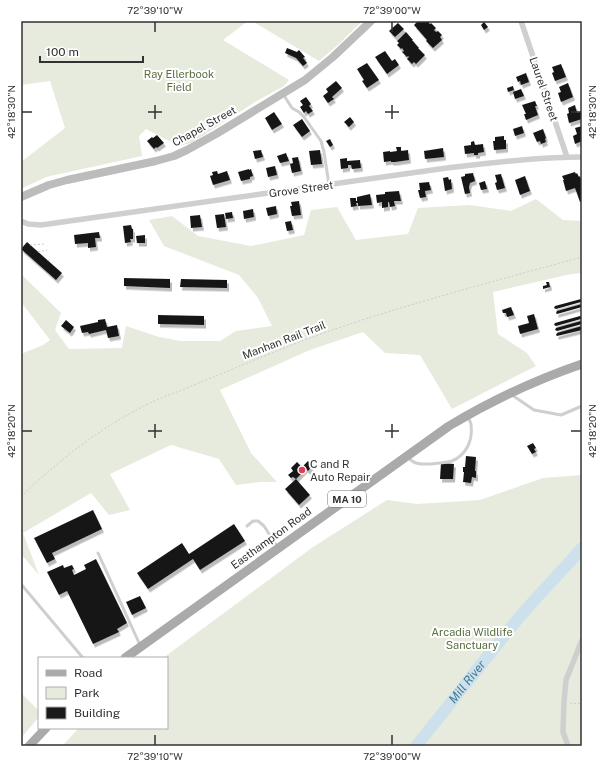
<svg xmlns="http://www.w3.org/2000/svg" width="603" height="767" viewBox="0 0 603 767" font-family="'Public Sans',sans-serif">
<style>
.green{fill:#e6ebde}
.lines{fill:none;stroke-linecap:round;stroke-linejoin:round}
.river{stroke:#cce1eb;stroke-width:12}
.building{fill:#191919;filter:url(#shadow)}
.path{stroke:#ccc;stroke-width:1;stroke-dasharray:2 2;stroke-linecap:butt}
.lane{stroke:#cfcfcf;stroke-width:3}
.street{stroke:#cfcfcf;stroke-width:5.5}
.secondary{stroke:#bcbcbc;stroke-width:8}
.primary{stroke:#aaa;stroke-width:9}
.ticks{fill:none;stroke:#323232;stroke-width:1.5}
.poi-dot{fill:#e13d54;stroke:#fff;stroke-width:1.5}
.labels{text-anchor:middle;dominant-baseline:central;stroke-width:4;stroke-linejoin:round;paint-order:stroke}
.shield{fill:#fff;stroke:#707070;stroke-width:1}
.shield-label{font-size:10px;font-weight:bold;fill:#323232}
.park-label{font-size:11px;fill:#586e40;stroke:#fff}
.street-label{font-size:11px;fill:#323232;stroke:#fff}
.poi-label{font-size:11px;fill:#323232;stroke:#fff;text-anchor:start}
.water-label{font-size:12px;font-style:italic;fill:#417993;stroke:#fff}
.neatline{fill:none;stroke:#323232;stroke-width:1.5}
.ticks-label{font-size:10px;text-anchor:middle;fill:#323232}
</style>
<defs>
<filter id="shadow"><feDropShadow dx="2" dy="3.5" stdDeviation="0" flood-color="#0004"/></filter>
</defs>
<rect width="100%" height="100%" fill="#fff"/>
<!-- green -->
<path class="green" d="M21,21H248L223,40L289,80L284,86L255,102L204,135L191,143L179,146L146,129L139,136L142,156L46,177L21,189V162L65,128L50,81L21,85Z
M252,21H362L339,44L319,61Z
M536,199L563,220L582,221V273L571,274L493,292L498,334L527,353L536,366L452,409L420,355L385,353L363,332L310,350L220,390L251,453L277,482H261L236,485L219,459L171,445L110,474L130,510L109,515L91,493L23,533L39,575L21,554V354L43,345L50,340L21,302V274L61,313L55,330L69,349L122,348L126,326L159,337L181,341H220L236,331L272,326L258,298L239,275L164,246L149,220L172,216L198,236L251,246L304,235L311,210L337,207L356,240L408,234L418,208L469,205L511,211Z
M582,475V746H62L79,728H167V658H163L313,547L387,500L417,504L480,500L543,478Z
M21,693L39,711V717L21,738Z"/>
<g class="lines">
<!-- river -->
<path class="river" id="s1" d="M416,746C452,702 486,657 523,613C542,591 563,570 582,548"/>
</g>
<!-- building -->
<path class="building" d="M418,21H431L429,23L430,24L431,23L436,28L434,30L436,32L438,31L442,35L440,37L442,40L433,48L426,41L427,40L414,25Z
M484,22L488,27L484,30L481,25Z
M398,23L404,29L395,37L389,31Z
M406,32L413,40H412L419,48H418L425,55L416,64L414,62L412,64L407,59L409,57L408,56L407,57L402,52L404,51L402,48L401,49L397,45L399,43L397,41Z
M287,48L297,52L299,50L305,57L303,58L307,63L303,66L296,58L285,53Z
M385,51L392,61L395,59L399,65L387,74L375,57Z
M367,63L379,80L367,88L362,81L364,80L357,69Z
M561,64L566,77L555,81L552,73L554,72L552,67Z
M526,73L529,82L521,85L520,81L518,82L516,77Z
M336,81L342,88L332,97L334,99L328,103L323,96L328,92L326,89Z
M568,83L573,97L561,102L558,93L561,92L559,87Z
M513,86L514,90L508,92L507,88Z
M521,89L524,96L515,99L513,92Z
M306,97L311,104L309,106L313,111L308,114L306,111L304,113L300,107L303,105L300,101Z
M535,101L537,106H535L538,115L526,120L524,114H526L522,105Z
M575,105L577,113L582,111V119L569,123L567,114L569,113L568,108Z
M274,112L282,124L272,130L265,118Z
M350,117L354,122L349,127L344,122Z
M302,119L310,131L302,137L293,125Z
M522,126L524,133L515,136L513,129Z
M582,126V141L575,144L573,136L577,134L575,128Z
M543,129L546,138L545,139L546,142L541,144L540,141L537,142L533,133Z
M157,135L164,143L157,148L156,147L154,149L147,141L152,137L153,138Z
M504,136V140H506V149L494,150L493,141H495V137Z
M330,139L333,145L330,147L326,141Z
M474,141L475,145L483,144L484,152L478,153V155H474V153L465,154L464,146L471,145V142Z
M396,147H401V151L408,150L409,160L395,162H391V161L384,162L383,152L390,151V152L397,151Z
M443,148L444,157L425,159L424,151Z
M261,150L263,157L255,159L253,151Z
M320,150L322,164L311,165L309,151Z
M286,153L289,161L280,163L277,156Z
M298,157L301,171L292,173L290,164L293,163L292,158Z
M347,158V161L360,160L361,168L352,169L351,165H348V168L341,169L340,159Z
M275,166L277,175L268,177L266,168Z
M249,169V170L251,169L253,176L250,177V179L241,181L238,172Z
M217,171L218,174L227,171L230,180L213,185L210,176L213,175L212,172Z
M575,172L576,174L577,173L579,177L580,176L582,183V185H581L582,188V201L580,202L575,188L566,191L563,180H564L562,176Z
M473,173L475,181L470,183L469,187L470,193L465,194L461,177L465,176V174Z
M501,174L505,188L497,190L495,183L497,182L495,175Z
M525,176L530,191L520,195L515,180Z
M448,177L449,180L451,179L452,189L445,191L443,178Z
M485,181L487,189L481,190L479,183Z
M429,182L431,190L425,191L426,197L420,198L418,190H420L419,183Z
M399,191L401,201H394L395,206L390,207L389,202H388V207L382,208V202L377,203L376,195L385,194V192Z
M370,194L372,205L358,206V203H356L357,206L351,207L350,198H356V201H357V197Z
M299,201L301,215L292,216L290,206H292L291,202Z
M276,206L277,214L268,216L266,208Z
M253,209L254,217L244,219L243,211Z
M232,212L233,218L226,219L225,213Z
M224,214L226,227L217,228L215,215Z
M200,215L202,227L191,228L190,216Z
M291,221L293,230L287,231L285,222Z
M131,225L132,229H133V239H130L131,242L125,243L123,226Z
M99,232L100,238H95L96,247L88,248V243L75,244L74,235Z
M145,235V243H137L136,236Z
M27,242L62,273L56,280L21,249Z
M124,278L170,279V288L124,286Z
M181,279L227,280V288L180,287Z
M546,282H549L550,287L543,289V286L547,285Z
M581,299H582L581,302L556,309L554,308L555,306Z
M582,304V307L557,314L556,313L557,311Z
M511,307L514,315L507,317L506,313H503L502,310Z
M534,314L538,329L520,334L518,326L529,323L527,316Z
M158,315L204,316V325L158,324Z
M580,316L582,317L581,319L556,326L554,325L555,323Z
M105,319L107,327L117,325L119,336L108,338L106,330L89,334L88,332L82,333L80,326L98,322V320Z
M66,320L74,327L70,333L61,326Z
M581,321H582V324L557,331L555,330L556,328Z
M582,326V330L557,336L556,335L557,333Z
M533,443L536,448L534,449L536,452L532,454L527,446Z
M466,456L476,457L475,471H476V478L472,477L471,483L463,482L464,472H463V467H465Z
M308,461L312,466L308,471L306,469L296,479L293,477L291,478L288,475L293,471L291,468L297,462L302,467Z
M441,463L454,464L453,479H440Z
M296,479L310,495L299,505L285,489Z
M93,510L102,529L52,553L55,559L47,563L34,538Z
M234,524L245,541L200,570L193,559L148,589L137,573L182,543L189,554Z
M96,559L127,623L117,629L119,632L93,644L67,591L59,595L47,572L63,565L64,568L72,565L74,569L72,570L74,575L86,569L84,565Z
M140,596L146,608L132,615L126,602Z"/>
<g class="lines">
<!-- path -->
<path class="path" d="M30,245L46,244
M38,252L47,250
M48,261L50,258
M21,497C56,462 98,430 142,407C155,400 169,395 182,390C201,382 221,374 240,366C274,352 308,338 344,326C422,300 502,279 582,257
M570,703L582,704"/>
<!-- lane -->
<path class="lane" d="M283,94L292,108L299,112L304,117L321,141L324,152L329,185
M512,395L534,410L561,415L582,406
M408,457C414,465 421,464 430,464C437,463 446,463 452,461C466,455 473,441 471,425C471,423 469,419 468,417
M247,526L253,521H258L264,526L278,548
M98,553L140,645
M21,584L83,658"/>
<!-- street -->
<path class="street" d="M521,21L567,157
M21,221L28,224L41,225L447,168C492,163 537,157 582,157
M568,746L563,732L564,702L566,680L582,640"/>
<!-- secondary -->
<path class="secondary" d="M21,197L49,185L67,180L156,161L174,156L187,150L216,134L305,80L333,57L371,21"/>
<!-- primary -->
<path class="primary" d="M125,658L449,426C491,401 535,380 582,364
M29,746L46,728"/>
</g>
<!-- ticks -->
<path class="ticks" d="M155,22V32M392,22V32M155,105V119M392,105V119M22,112H32M148,112H162M385,112H399M571,112H581M155,424V438M392,424V438M22,431H32M148,431H162M385,431H399M571,431H581M155,735V745M392,735V745"/>
<!-- markers -->
<circle class="poi-dot" cx="302" cy="470" r="4"/>
<g class="labels">
<!-- shield labels -->
<rect class="shield" x="328" y="491" width="38" height="16" rx="3"/>
<g class="shield-label">
<text x="347" y="499">MA 10</text>
</g>
<!-- park labels -->
<g class="park-label">
<text x="179" y="74">Ray Ellerbook<tspan x="179" dy="13">Field</tspan></text>
<text x="472" y="632">Arcadia Wildlife<tspan x="472" dy="13">Sanctuary</tspan></text>
</g>
<!-- street labels -->
<g class="street-label">
<text transform="translate(544 89) rotate(71)">Laurel Street</text>
<text transform="translate(204 126) rotate(-29)">Chapel Street</text>
<text transform="translate(301 189) rotate(-8)">Grove Street</text>
<text transform="translate(284 340) rotate(-21)">Manhan Rail Trail</text>
<text transform="translate(271 538) rotate(-36)">Easthampton Road</text>
</g>
<!-- poi labels -->
<g class="poi-label">
<text x="310" y="464">C and R<tspan x="310" dy="13">Auto Repair</tspan></text>
</g>
<!-- water labels -->
<g class="water-label">
<text stroke="none"><textPath href="#s1" startOffset="82">Mill River</textPath></text>
</g>
</g>
<!-- border -->
<rect width="603" height="767" fill="none" stroke="#ffffff" stroke-width="44"/>
<!-- legend -->
<rect x="38" y="657" width="130" height="72" fill="#ffffff" stroke="#adadad"/>
<rect x="46" y="670" width="20" height="6" fill="#aaaaaa" stroke="#adadad"/>
<text x="74" y="677" font-size="12" fill="#323232">Road</text>
<rect x="46" y="687" width="20" height="12" fill="#e6ebde" stroke="#adadad"/>
<text x="74" y="697" font-size="12" fill="#323232">Park</text>
<rect x="46" y="707" width="20" height="12" fill="#191919" stroke="#adadad"/>
<text x="74" y="717" font-size="12" fill="#323232">Building</text>
<!-- scale -->
<path d="M40 56v6h103v-6" fill="none" stroke="#323232" stroke-width="2"/>
<text x="46" y="56" font-size="12" fill="#323232" stroke="#ffffff" stroke-width="3" paint-order="stroke">100 m</text>
<rect x="22" y="22" width="559" height="723" class="neatline"/>
<g class="ticks-label">
<text x="155" y="14">72°39'10"W</text>
<text x="392" y="14">72°39'00"W</text>
<text transform="translate(11 112) rotate(-90)" y="4">42°18'30"N</text>
<text transform="translate(592 112) rotate(-90)" y="4">42°18'30"N</text>
<text transform="translate(11 431) rotate(-90)" y="4">42°18'20"N</text>
<text transform="translate(592 431) rotate(-90)" y="4">42°18'20"N</text>
<text x="155" y="760">72°39'10"W</text>
<text x="392" y="760">72°39'00"W</text>
</g>
</svg>
